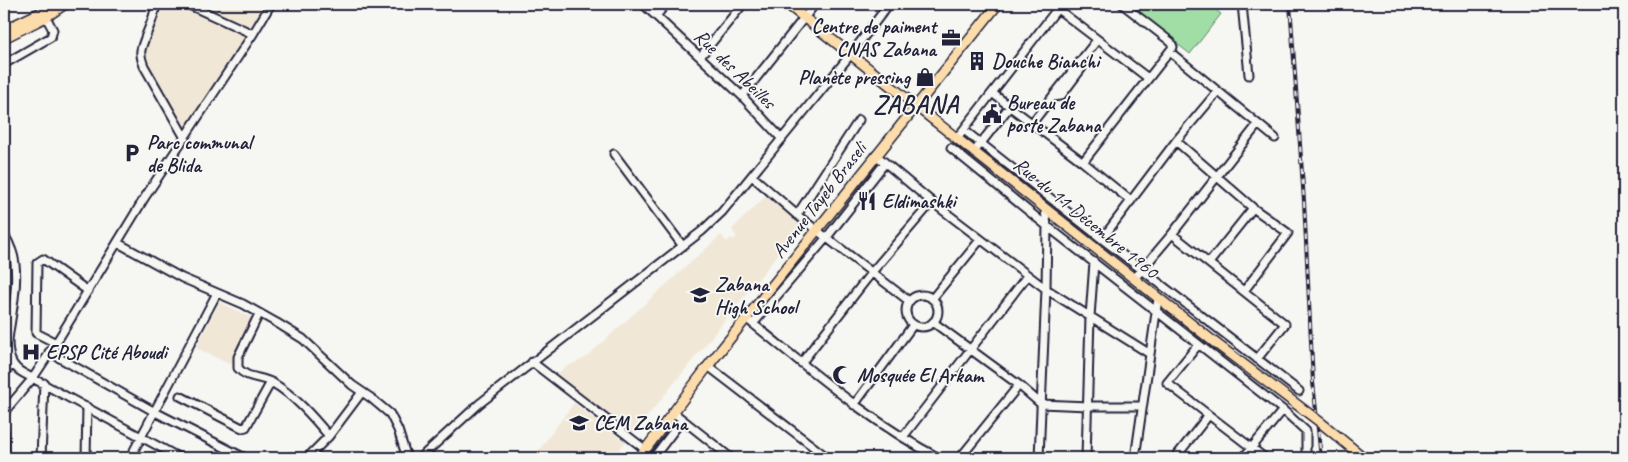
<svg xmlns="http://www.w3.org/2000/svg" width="1628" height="462" viewBox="0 0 1628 462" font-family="Caveat,sans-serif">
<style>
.built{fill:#f1e7d7}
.pitch{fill:#a1dea5;stroke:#628070}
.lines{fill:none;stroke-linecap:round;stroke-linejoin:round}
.minor-casing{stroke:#22223b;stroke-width:11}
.major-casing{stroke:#22223b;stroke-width:12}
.minor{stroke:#f6f6f2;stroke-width:7}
.major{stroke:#fddcac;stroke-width:9}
.rail-casing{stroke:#22223b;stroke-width:4}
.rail{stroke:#f6f6f2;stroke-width:2;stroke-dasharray:5.5;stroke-linecap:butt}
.major-bridge-casing{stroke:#22223b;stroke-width:12;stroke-linecap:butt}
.major-bridge{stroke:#fddcac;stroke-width:9}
.labels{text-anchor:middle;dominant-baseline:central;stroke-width:4;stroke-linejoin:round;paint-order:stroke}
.poi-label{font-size:20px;font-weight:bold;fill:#22223b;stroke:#f6f6f2;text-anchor:start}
.street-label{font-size:20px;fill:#22223b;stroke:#f6f6f2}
.district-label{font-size:25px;font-weight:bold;letter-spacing:1px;fill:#22223b;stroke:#f6f6f2}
</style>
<rect width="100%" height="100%" fill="#f6f6f2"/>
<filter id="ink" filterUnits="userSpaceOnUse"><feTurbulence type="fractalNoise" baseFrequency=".02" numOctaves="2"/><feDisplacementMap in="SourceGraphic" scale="10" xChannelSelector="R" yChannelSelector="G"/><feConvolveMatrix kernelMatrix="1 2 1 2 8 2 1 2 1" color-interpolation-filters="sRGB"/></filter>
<g filter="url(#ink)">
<!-- built -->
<path class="built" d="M161,4H265L186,129L146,63L145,49L162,9Z
M766,196L801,226L634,433L557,375L564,368L585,358L721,235L727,242L731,238L734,240L736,236L732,229Z
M219,302L254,319L231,365L196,348Z
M574,403L625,442L613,458H533Z"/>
<!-- pitch -->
<path class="pitch" d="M1127,4H1208L1221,14L1190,54Z"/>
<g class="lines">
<!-- minor casing -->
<g class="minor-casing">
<path id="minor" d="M156,4C154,21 145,34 141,50C140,56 142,61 144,66L185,138
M187,4L253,34
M643,4L742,96L782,139
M1051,4L1148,78
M1242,4L1249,75
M656,16L666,4
M1170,52L1275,138
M4,55L7,62
M700,57L743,4
M4,64L51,37L53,30L46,17
M992,93L1083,162L1131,201
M742,96L815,4
M1053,97L1061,96L1082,68L1081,61
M1032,123L1097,40
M964,130L1102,239L1299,391
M957,138L1061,4
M1176,141L1253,208L1288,233L1244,291
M951,148L1047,226L1283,410L1243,458
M974,152L1010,106
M614,154L682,245
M876,155L932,202L1046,289L1150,354
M1083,162L1173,47L1171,42L1122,4
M752,176L797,215L909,301
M797,215L859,120
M4,234C7,239 10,245 12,251C21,276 11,314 8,340C8,354 10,366 23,373L180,458
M1172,234L1285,324L1257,359
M1102,239L1176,141L1218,91
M118,243L182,278L243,304L277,323L303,339L352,385L371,398L390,414L398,430L407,458
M1209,263L1253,208
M1134,279L1172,234L1258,124
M906 311a16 16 0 1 1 32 0a16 16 0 1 1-32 0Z
M932,299L980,240
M259,314L238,357V368C247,379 261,376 273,383C295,396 313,417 329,436
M747,319C809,368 869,422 939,458
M933,322L1019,385L1041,404L1088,406H1142
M753,324L827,237L885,163
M56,343L36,333L37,263L43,259L88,291
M1198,345L1167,383L1265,458
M49,352L155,412L245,458
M532,362L646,450
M802,362L872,272L932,202
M708,366L828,458
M4,369L14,366
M180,396L242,428L246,427L271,382
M854,405L913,325
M1283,410L1306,431V458
M673,412L731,458
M4,416L5,411L33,378L56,343L145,197L253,34L271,4
M4,431L5,458
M903,437L1027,276
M290,457L294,458
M41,458L44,383
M86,458L87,407
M130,458L217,293
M307,458L329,436L362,392
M420,458L479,404L702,231L722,212L851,54L889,4
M460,458H461
M653,458L682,420
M960,458L1019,385
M1039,458L1046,289L1047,226L1045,210
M1086,458L1090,317L1094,262
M1135,458L1158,299
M1175,458L1208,416"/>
</g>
<!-- major casing -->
<g class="major-casing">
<path id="major" d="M787,4L1214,342
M4,30L50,8L56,6
M4,38L46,17L65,4
M639,458L708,366L998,4"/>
</g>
<!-- minor -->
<use href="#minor" class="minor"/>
<!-- major -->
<use href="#major" class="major"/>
<!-- rail casing -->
<g class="rail-casing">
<path id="rail" d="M1290,4L1304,201L1313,382L1321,458"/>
</g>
<!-- rail -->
<use href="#rail" class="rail"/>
<!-- major-bridge casing -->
<g class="major-bridge-casing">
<path id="major-bridge" d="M1214,342L1320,422L1364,458"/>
</g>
<!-- major-bridge -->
<use href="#major-bridge" class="major-bridge"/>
</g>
</g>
<!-- icons -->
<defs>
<g id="office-bare" transform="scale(1.5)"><path d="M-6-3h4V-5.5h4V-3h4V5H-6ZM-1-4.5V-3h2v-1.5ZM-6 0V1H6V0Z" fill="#22223b" stroke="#f6f6f2" stroke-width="2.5" paint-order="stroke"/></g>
<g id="building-bare" transform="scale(1.5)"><path d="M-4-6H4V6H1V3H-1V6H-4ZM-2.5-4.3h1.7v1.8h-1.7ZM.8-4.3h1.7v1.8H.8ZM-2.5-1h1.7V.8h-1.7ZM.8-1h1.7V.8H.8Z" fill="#22223b" stroke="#f6f6f2" stroke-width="2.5" paint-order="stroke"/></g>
<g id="shop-bare" transform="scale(1.5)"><path d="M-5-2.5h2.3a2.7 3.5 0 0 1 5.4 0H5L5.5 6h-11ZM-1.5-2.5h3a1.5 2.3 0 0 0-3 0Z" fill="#22223b" stroke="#f6f6f2" stroke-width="2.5" paint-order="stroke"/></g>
<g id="civic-bare" transform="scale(1.5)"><path d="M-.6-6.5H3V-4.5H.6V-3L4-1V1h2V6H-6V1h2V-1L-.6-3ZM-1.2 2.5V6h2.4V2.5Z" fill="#22223b" stroke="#f6f6f2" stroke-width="2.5" paint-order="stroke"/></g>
<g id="parking-bare" transform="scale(1.5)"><path d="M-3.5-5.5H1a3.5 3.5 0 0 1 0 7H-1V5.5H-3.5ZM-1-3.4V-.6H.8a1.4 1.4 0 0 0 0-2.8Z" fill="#22223b" stroke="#f6f6f2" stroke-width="2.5" paint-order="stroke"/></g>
<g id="restaurant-bare" transform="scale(1.5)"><path d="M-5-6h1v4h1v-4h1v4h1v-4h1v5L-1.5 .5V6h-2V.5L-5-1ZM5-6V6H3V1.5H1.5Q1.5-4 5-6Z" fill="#22223b" stroke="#f6f6f2" stroke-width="2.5" paint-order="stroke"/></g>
<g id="school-bare" transform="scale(1.5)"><path d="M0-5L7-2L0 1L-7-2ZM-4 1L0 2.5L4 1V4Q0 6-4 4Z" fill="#22223b" stroke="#f6f6f2" stroke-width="2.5" paint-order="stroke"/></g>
<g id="hospital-bare" transform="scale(1.5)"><path d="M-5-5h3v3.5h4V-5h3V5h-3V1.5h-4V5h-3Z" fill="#22223b" stroke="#f6f6f2" stroke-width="2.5" paint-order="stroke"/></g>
<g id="mosque-bare" transform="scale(1.5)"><path d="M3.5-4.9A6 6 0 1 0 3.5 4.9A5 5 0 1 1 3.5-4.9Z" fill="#22223b" stroke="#f6f6f2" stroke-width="2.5" paint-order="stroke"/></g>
</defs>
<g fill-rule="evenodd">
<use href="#office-bare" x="951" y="38"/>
<use href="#building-bare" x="977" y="61"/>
<use href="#shop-bare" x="925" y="77"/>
<use href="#civic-bare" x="992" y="114"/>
<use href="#parking-bare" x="132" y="153"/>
<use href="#restaurant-bare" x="867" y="201"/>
<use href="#school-bare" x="700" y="295"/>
<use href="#hospital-bare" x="31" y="352"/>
<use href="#mosque-bare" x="842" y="375"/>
<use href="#school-bare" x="579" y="423"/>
</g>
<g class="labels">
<!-- poi labels -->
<g class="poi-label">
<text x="936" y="26" text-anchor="end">Centre de paiment<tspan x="936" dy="23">CNAS Zabana</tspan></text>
<text x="992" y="61">Douche Bianchi</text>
<text x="910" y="77" text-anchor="end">Planète pressing</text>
<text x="1007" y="102">Bureau de<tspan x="1007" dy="23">poste Zabana</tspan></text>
<text x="147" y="142">Parc communal<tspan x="147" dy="23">de Blida</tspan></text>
<text x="882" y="201">Eldimashki</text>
<text x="715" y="284">Zabana<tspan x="715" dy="23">High School</tspan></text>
<text x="46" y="352">EPSP Cité Aboudi</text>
<text x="857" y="375">Mosquée El Arkam</text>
<text x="594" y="423">CEM Zabana</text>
</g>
<!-- street labels -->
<g class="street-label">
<text transform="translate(735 69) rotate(44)">Rue des Abeilles</text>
<text transform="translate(819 200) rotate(-52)">Avenue Tayeb Braseli</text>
<text transform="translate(1086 218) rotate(39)">Rue du 11 Décembre 1960</text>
</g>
<!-- district labels -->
<g class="district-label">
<text x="916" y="105">ZABANA</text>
</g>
</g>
<!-- margin -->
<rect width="1628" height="462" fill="none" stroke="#f6f6f2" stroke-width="20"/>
<rect x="10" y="10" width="1608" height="442" fill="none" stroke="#22223b" stroke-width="2" filter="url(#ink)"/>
</svg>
